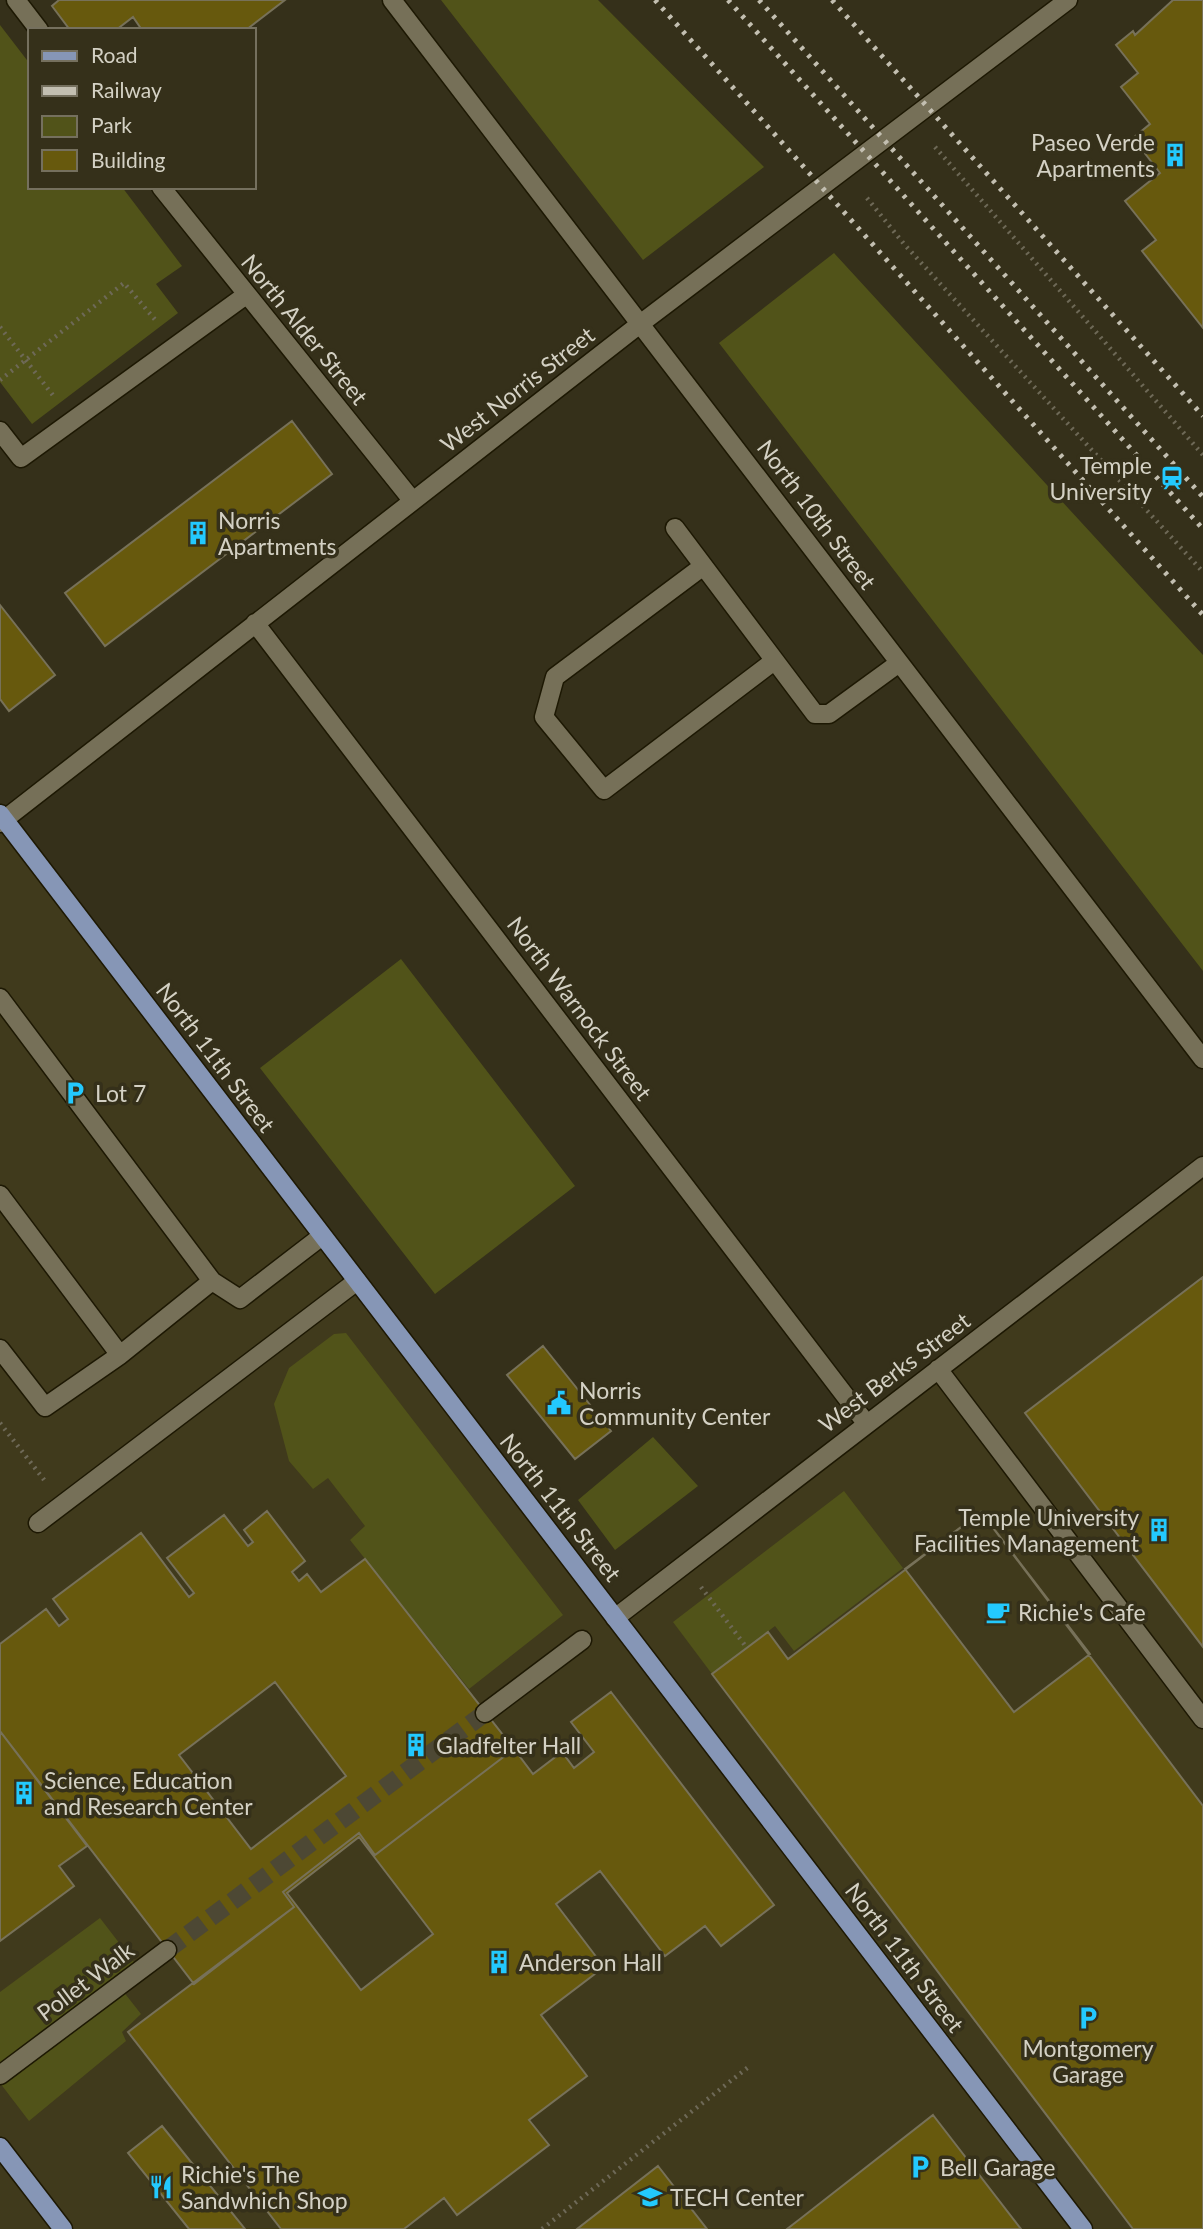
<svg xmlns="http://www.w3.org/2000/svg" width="1203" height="2229" viewBox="0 0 1203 2229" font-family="Lato,sans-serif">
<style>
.built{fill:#403a1c}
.green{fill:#515319}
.building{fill:#67590d;stroke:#777159;stroke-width:2;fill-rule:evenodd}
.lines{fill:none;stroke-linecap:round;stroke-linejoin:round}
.minor-tunnel{stroke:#4d4834;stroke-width:18;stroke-dasharray:18 9;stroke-linecap:butt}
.minor-casing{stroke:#1d1803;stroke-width:21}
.major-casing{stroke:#1d1803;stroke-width:21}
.path{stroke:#6e6957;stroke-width:4.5;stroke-dasharray:2 5;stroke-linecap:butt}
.minor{stroke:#767058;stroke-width:18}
.major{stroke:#8696b6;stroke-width:18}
.rail{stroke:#c3bfb1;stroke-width:5;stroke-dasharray:3.5 7;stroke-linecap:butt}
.labels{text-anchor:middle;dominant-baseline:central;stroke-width:7;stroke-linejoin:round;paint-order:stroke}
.poi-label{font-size:23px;fill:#d4d1c4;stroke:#35301a;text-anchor:start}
.street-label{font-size:23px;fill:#d4d1c4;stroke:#35301a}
</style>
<rect width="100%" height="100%" fill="#35301a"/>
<!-- built -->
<path class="built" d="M0,823L615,1618L1203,1166V2229H0Z"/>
<!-- green -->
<path class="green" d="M441,0H598L764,167L643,260Z
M0,25L30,64V187H122L182,266L156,284L178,313L32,424L0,382Z
M834,253L1203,655V971L719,343Z
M401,959L575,1186L435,1294L260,1068Z
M346,1333L563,1615L469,1689L350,1540L365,1526L328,1478L313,1489L289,1461L274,1404L289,1368L334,1334Z
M653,1437L698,1486L615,1550L578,1500Z
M844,1491L903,1568L794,1651L775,1626L712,1674L673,1622Z
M100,1918L140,1970L119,1986L141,2014L122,2032L126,2041L29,2121L0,2083V1992Z"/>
<!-- building -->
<path class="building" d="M59,0H285L246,30H142L133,17L116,30H70L52,6Z
M1173,0H1203V328L1142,251L1156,240L1125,201L1160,173L1133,138L1150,124L1121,87L1138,73L1116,45L1133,31L1135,35Z
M292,421L332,474L105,646L65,593Z
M0,605L55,675L9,711L0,699Z
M1203,1277V1647L1025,1413Z
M543,1346L611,1431L575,1459L507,1375Z
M267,1511L305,1561L292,1572L299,1581L307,1574L321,1592L365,1559L514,1749L375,1855L359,1833L283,1892L294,1907L194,1984L0,1731V1644L46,1609L59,1626L68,1619L53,1599L141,1533L189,1597L194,1593L167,1558L224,1515L248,1546L253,1542L244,1530ZM275,1682L346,1776L251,1849L179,1755Z
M981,1512L1090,1654L1014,1712L905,1569Z
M981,1512L1203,1806V2229H1133L712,1674L768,1632L788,1659Z
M611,1692L774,1905L721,1946L705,1926L665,1956L600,1871L556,1904L604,1967L541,2015L587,2076L529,2120L549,2145L457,2215L444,2198L404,2229H281L128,2032L294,1907L283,1892L359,1833L375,1855L514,1749L533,1774L562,1752L574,1768L594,1752L571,1722ZM359,1837L433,1934L361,1990L287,1893Z
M0,1731L87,1846L59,1866L74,1886L0,1941Z
M933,2115L1021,2229H787L800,2219Z
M162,2126L245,2229H189L128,2153Z
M658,2166L707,2229H577Z"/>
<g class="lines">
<!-- minor-tunnel -->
<path class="minor-tunnel" d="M167,1950L485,1713"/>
<!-- minor casing -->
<g class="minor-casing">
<path id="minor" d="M16,0L39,30
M392,0L1203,1059
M161,187L412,500
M0,431L21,458L246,295
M675,528L815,714H829L899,663
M702,567L555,677L544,717L604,790L774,661
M255,623L866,1423
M0,823L640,324L1068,0
M0,998L212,1281L240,1299L322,1236
M0,1195L120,1355L212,1281
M0,1349L45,1407L120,1355
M938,1369L1203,1719
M38,1523L357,1281
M615,1618L1203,1166
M485,1713L582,1640
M0,2075L167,1950"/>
</g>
<!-- major casing -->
<g class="major-casing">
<path id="major" d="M0,814L1083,2229
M0,2147L63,2229"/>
</g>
<!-- path -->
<path class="path" d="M935,147L1203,455
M867,198L904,244L1203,572
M0,327L55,398
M0,380L124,283L157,322
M0,1423L45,1481
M701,1587L747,1648
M542,2229L751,2065"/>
<!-- minor -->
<use href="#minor" class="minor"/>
<!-- major -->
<use href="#major" class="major"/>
<!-- rail -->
<path class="rail" d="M655,0L1203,615
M728,0L1203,529
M759,0L1203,497
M832,0L1203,416"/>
</g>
<!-- icons -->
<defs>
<g id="building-bare" transform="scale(1.89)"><path d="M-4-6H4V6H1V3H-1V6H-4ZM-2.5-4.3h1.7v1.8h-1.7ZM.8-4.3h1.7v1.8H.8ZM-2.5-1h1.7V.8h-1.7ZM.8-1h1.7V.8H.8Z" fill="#23c9fe" stroke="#35301a" stroke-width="2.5" paint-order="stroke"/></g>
<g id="station-bare" transform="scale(1.89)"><path d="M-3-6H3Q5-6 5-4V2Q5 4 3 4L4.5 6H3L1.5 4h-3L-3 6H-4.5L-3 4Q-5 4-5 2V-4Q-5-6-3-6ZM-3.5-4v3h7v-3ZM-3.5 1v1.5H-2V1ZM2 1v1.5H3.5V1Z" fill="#23c9fe" stroke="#35301a" stroke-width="2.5" paint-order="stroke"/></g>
<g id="parking-bare" transform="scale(1.89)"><path d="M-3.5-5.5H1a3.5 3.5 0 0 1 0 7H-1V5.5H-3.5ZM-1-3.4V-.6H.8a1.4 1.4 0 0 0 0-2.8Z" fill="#23c9fe" stroke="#35301a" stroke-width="2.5" paint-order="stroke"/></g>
<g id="civic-bare" transform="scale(1.89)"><path d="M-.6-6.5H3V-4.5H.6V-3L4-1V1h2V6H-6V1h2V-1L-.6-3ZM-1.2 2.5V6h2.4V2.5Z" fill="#23c9fe" stroke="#35301a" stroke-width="2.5" paint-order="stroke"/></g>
<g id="cafe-bare" transform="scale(1.89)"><path d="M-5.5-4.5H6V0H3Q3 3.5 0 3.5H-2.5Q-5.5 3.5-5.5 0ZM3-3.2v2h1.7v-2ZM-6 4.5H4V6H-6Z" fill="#23c9fe" stroke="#35301a" stroke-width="2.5" paint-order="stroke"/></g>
<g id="restaurant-bare" transform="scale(1.89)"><path d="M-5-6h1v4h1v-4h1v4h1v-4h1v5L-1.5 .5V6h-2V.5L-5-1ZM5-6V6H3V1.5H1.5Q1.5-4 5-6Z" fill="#23c9fe" stroke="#35301a" stroke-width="2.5" paint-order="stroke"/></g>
<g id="university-bare" transform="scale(1.89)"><path d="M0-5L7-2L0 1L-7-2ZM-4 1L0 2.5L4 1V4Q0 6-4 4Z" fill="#23c9fe" stroke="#35301a" stroke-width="2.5" paint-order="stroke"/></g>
</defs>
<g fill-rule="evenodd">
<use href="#building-bare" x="1175" y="155"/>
<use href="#station-bare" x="1172" y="478"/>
<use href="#building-bare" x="198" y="533"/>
<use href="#parking-bare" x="75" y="1093"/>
<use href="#civic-bare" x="559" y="1403"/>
<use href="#building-bare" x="1159" y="1530"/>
<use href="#cafe-bare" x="998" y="1612"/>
<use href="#building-bare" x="416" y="1745"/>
<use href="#building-bare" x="24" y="1793"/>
<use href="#building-bare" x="499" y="1962"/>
<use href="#parking-bare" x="1088" y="2018"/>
<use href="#parking-bare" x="920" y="2167"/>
<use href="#restaurant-bare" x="161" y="2187"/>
<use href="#university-bare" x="650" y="2197"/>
</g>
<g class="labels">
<!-- poi labels -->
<g class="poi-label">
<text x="1155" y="142" text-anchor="end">Paseo Verde<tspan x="1155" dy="26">Apartments</tspan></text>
<text x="1152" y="465" text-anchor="end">Temple<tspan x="1152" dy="26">University</tspan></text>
<text x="218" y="520">Norris<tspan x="218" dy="26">Apartments</tspan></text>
<text x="95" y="1093">Lot 7</text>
<text x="579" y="1390">Norris<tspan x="579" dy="26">Community Center</tspan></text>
<text x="1139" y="1517" text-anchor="end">Temple University<tspan x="1139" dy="26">Facilities Management</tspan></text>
<text x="1018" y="1612">Richie's Cafe</text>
<text x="436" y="1745">Gladfelter Hall</text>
<text x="44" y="1780">Science, Education<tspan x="44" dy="26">and Research Center</tspan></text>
<text x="519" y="1962">Anderson Hall</text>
<text x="1088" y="2048" text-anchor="middle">Montgomery<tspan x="1088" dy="26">Garage</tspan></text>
<text x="940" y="2167">Bell Garage</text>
<text x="181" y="2174">Richie's The<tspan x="181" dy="26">Sandwhich Shop</tspan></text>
<text x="670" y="2197">TECH Center</text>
</g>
<!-- street labels -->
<g class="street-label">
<text transform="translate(305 329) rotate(51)">North Alder Street</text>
<text transform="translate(517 389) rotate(-38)">West Norris Street</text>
<text transform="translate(817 514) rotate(53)">North 10th Street</text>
<text transform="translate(580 1008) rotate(53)">North Warnock Street</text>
<text transform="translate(216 1057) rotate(53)">North 11th Street</text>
<text transform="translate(894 1372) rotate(-37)">West Berks Street</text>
<text transform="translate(561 1507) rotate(52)">North 11th Street</text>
<text transform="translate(905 1957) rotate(53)">North 11th Street</text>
<text transform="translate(85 1981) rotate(-37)">Pollet Walk</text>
</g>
</g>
<!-- legend -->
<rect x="28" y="28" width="228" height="161" fill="#35301a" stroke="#75705e" stroke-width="2"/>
<rect x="42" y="51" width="35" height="10" fill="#8696b6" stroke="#75705e" stroke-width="2"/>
<text x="91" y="63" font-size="21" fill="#d4d1c4">Road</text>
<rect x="42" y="86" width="35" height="10" fill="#c3bfb1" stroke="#75705e" stroke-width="2"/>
<text x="91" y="98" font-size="21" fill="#d4d1c4">Railway</text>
<rect x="42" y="116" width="35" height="21" fill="#515319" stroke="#75705e" stroke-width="2"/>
<text x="91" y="133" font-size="21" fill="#d4d1c4">Park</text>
<rect x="42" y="150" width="35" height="21" fill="#67590d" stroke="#75705e" stroke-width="2"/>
<text x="91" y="168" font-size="21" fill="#d4d1c4">Building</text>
</svg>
